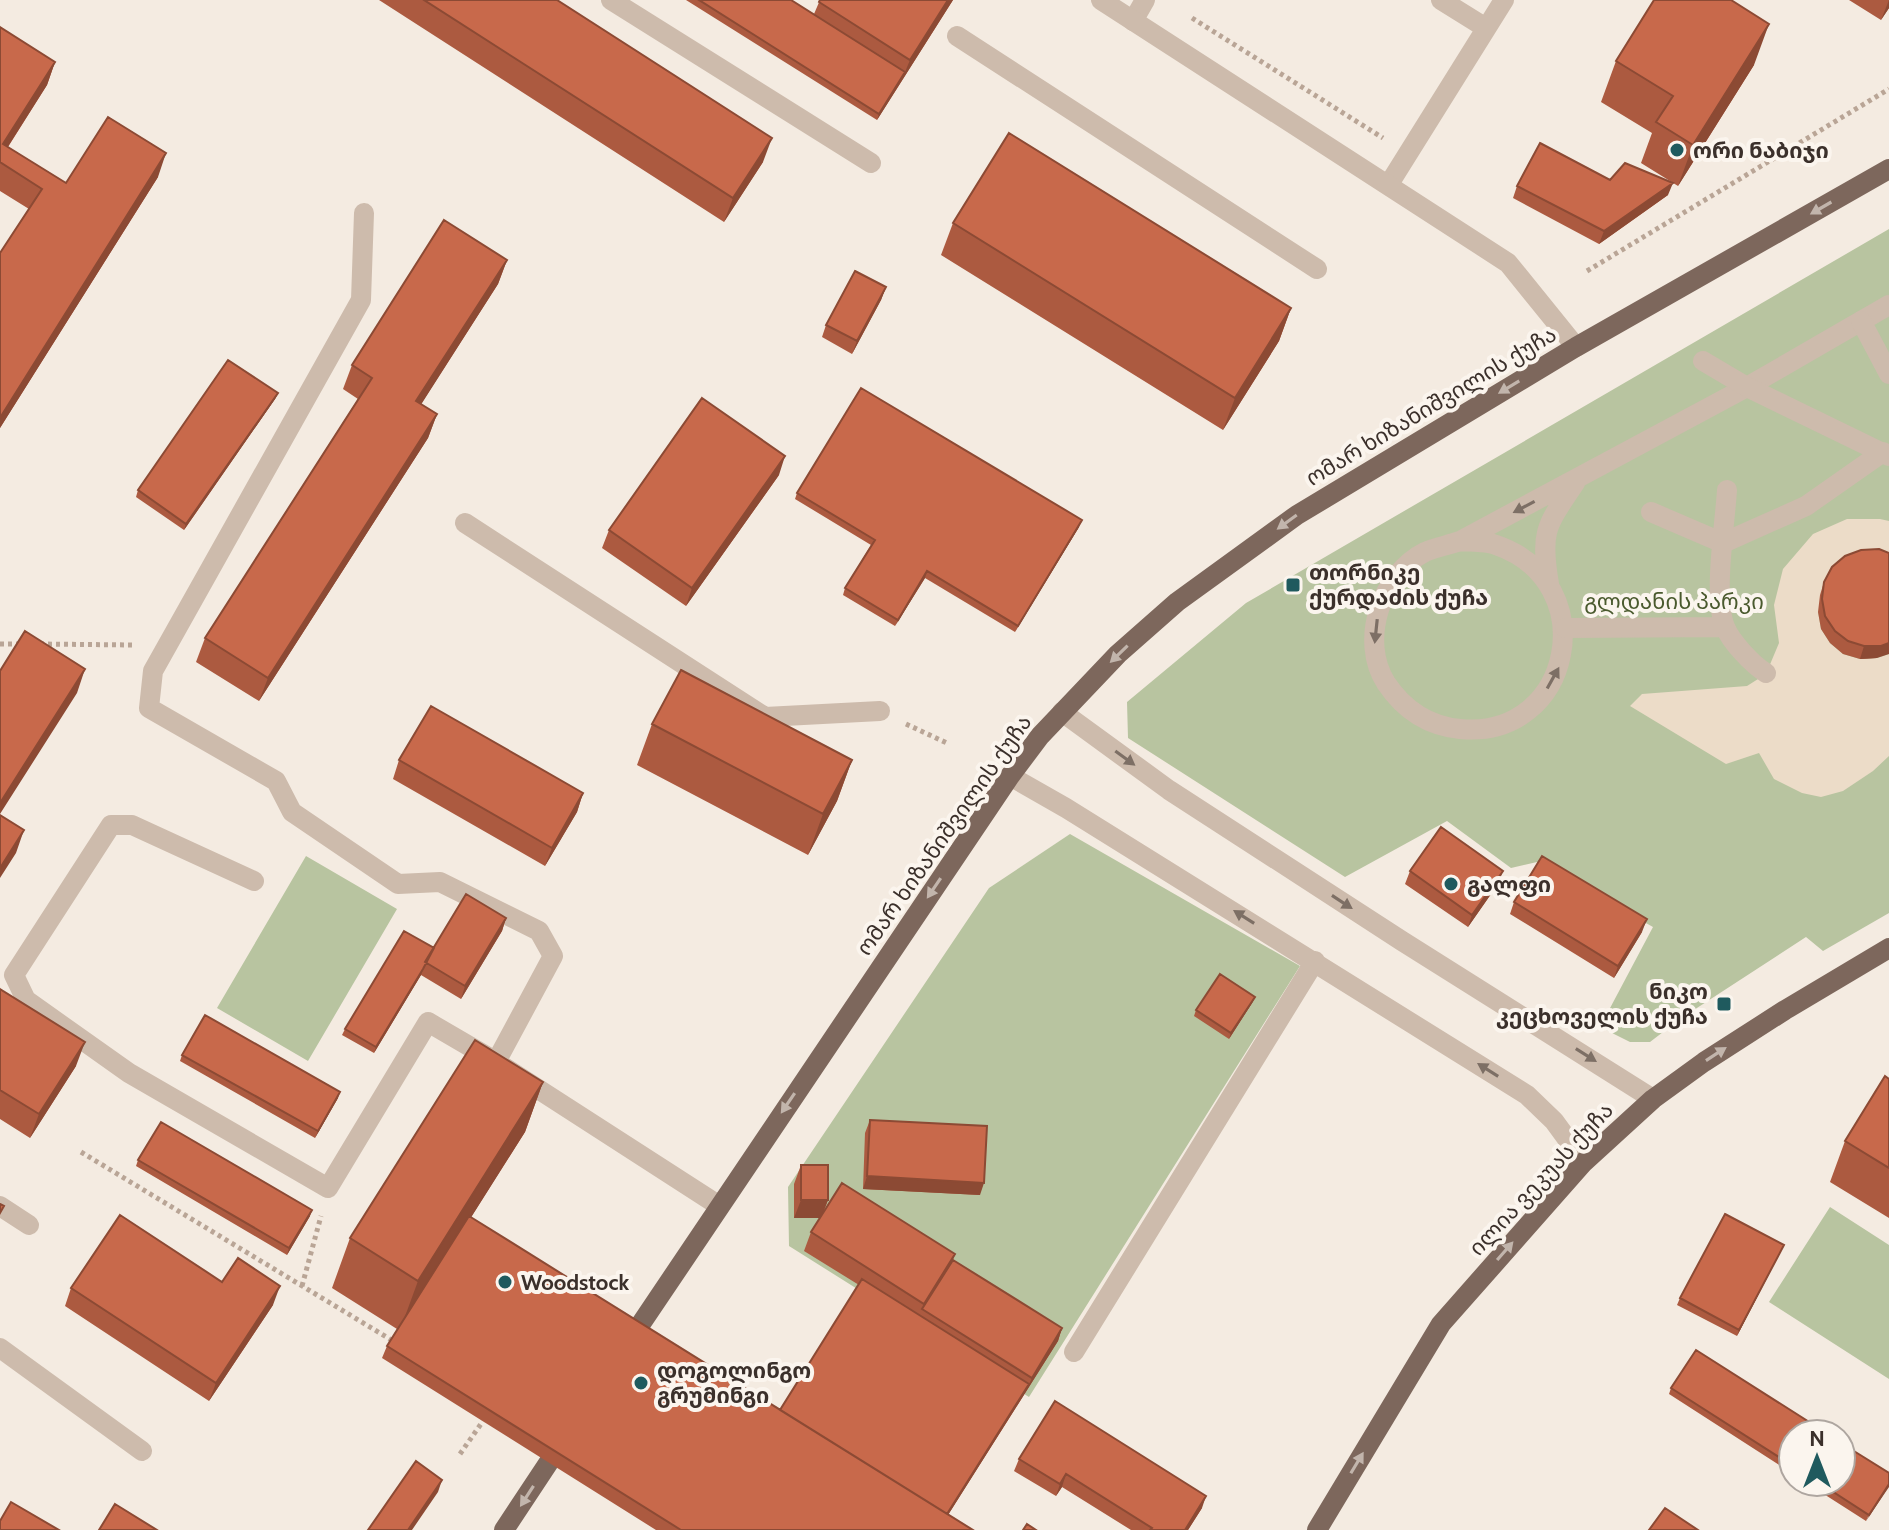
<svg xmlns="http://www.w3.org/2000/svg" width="1889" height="1530" viewBox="0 0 1889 1530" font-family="Cabin,'Noto Sans Georgian',sans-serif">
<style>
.green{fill:#b8c4a0}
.plaza{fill:#ecdcc8}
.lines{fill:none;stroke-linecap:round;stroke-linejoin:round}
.path{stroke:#b9a596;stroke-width:5;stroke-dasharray:4 4;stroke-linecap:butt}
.lane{stroke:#cdbbac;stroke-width:20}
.street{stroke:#cdbbac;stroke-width:20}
.primary{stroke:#7d675c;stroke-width:20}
.wall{fill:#ac5a40}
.shaded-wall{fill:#8c4a34}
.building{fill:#c8694b;stroke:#8c4a34;stroke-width:2}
.oneway{fill:#c2b5ac}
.oneway2{fill:#7d6f65}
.poi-dot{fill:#1f5a5e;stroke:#fbf5ee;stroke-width:3}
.labels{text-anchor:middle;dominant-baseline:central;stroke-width:8;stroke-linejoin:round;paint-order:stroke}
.poi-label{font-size:22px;font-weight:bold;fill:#3b302b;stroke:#fbf5ee;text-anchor:start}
.street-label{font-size:22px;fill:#3b302b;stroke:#fbf5ee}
.park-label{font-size:22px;fill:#4a5a2e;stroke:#fbf5ee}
</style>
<rect width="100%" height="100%" fill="#f4ebe1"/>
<!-- green -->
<path class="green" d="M1889,229V913L1823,951L1806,937L1680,1019L1650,1042H1630L1600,1027L1653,927L1537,862L1511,868L1447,821L1345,877L1128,738L1127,702L1246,603Z
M1070,834L1300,966L1029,1397L789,1246L788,1187L989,888Z
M306,856L397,909L308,1061L217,1008Z
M1830,1207L1889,1245V1379L1769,1302Z"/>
<!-- plaza -->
<path class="plaza" d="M1847,519H1880L1889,521V567L1818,612L1821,629L1830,643L1843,654L1860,659L1877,658L1889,654V756L1873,771L1843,791L1821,797L1802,793L1774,779L1759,753L1726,764L1630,706L1642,694L1747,686L1766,674L1779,643L1774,605L1783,569L1813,534Z"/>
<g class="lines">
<!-- path -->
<path class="path" d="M1192,18L1383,138
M1587,271L1889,89
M0,644H22
M40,644L134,645
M906,724L949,744
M81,1152L393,1341
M302,1286L321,1216
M460,1454L483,1421"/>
<!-- lane -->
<path class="lane" d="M611,0L871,163
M1441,0L1486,28
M1133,21L1145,0
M957,36L1317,269
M1389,184L1504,0
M364,213L361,300L153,671L149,708L276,781L292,812L398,884L440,882L539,931L553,956L496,1062L718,1205
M465,523L765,717L880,711
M1460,541C1471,542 1486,541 1496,545C1604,582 1573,740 1460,729C1429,726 1404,710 1386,683C1359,641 1381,574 1425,552C1436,547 1449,545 1460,541L1747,387L1889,305
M1549,584C1540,531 1546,526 1575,483
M254,881L132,825H111L14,975L26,1000L129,1073L328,1188L428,1022L493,1060
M0,1206L29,1225
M0,1348L142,1451
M1074,1352L1315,961"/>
<!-- street -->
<path class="street" d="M1101,0L1508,263L1576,347
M1861,321L1889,374
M1703,361L1747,387L1889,456
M1727,490C1725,524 1713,597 1725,627C1731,642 1753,665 1766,673
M1651,512L1723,543L1806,506L1883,452
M1565,628L1725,627
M1062,712L1169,790L1402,941L1653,1099
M1010,776L1066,808L1527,1095L1554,1121L1584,1162"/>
<!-- primary -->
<path class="primary" d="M634,1334L1010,776L1040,736L1118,654L1177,602L1297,515L1576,347L1889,169
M504,1530L549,1462
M1317,1530L1441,1324L1584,1162L1653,1099L1704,1062L1785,1010L1889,948"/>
</g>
<!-- wall -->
<path class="wall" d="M379,0H557L763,162L724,222Z
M686,0H791L814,14L820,0H953L877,120Z
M1849,0H1889V8L1881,20Z
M0,27L55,62L47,85L8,147L66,183L158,177L0,428V253L29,209L0,191Z
M1616,61L1754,65L1678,186L1641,163L1652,133L1601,102Z
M1610,180L1668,195L1599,244L1513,198L1517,186Z
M953,223L1291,308L1279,341L1223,430L941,255Z
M507,260L498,284L421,404L437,414L428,438L259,701L196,662L205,638L358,399L343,389L352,365Z
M886,287L881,300L852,354L822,337L826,325Z
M278,393L275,399L184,530L136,497L138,490Z
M779,475L686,606L602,548L609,530Z
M797,493L1079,527L1015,632L925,578L895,626L843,595L845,588L871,545L795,499Z
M1824,582L1877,658L1860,659L1843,654L1830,643L1821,629L1818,612L1820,595Z
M652,724L852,760L837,801L808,855L637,765Z
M399,760L583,793L577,812L545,866L393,779Z
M1410,871L1498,884L1468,927L1405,884Z
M1514,902L1642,932L1614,978L1510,914Z
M506,918L502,931L461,999L421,975L374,1053L342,1035L345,1029L434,948Z
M0,989L76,1066L30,1138L0,1119Z
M1255,997L1252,1003L1229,1039L1194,1016L1196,1010Z
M182,1055L338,1098L315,1138L180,1061Z
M1889,1079V1218L1830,1182L1845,1141Z
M543,1082L525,1132L471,1217L780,1410L859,1285L804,1251L811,1232L820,1218H794V1184L801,1165L828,1200L823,1213L955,1254L953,1260L1062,1328L1058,1341L948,1515L973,1530H656L382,1358L387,1346L397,1329L332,1288L350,1238Z
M870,1120L980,1195L863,1189L865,1133Z
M138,1160L310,1216L287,1255L136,1166Z
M1784,1245L1737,1336L1677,1305L1680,1298Z
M222,1282L273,1305L209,1401L65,1306L71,1288Z
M1671,1388L1793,1434V1474L1669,1394Z
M1019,1459L1202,1508L1188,1530H1131L1062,1487L1056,1496L1014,1471Z
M1889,1473L1866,1521L1805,1482H1841Z"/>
<!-- shaded-wall -->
<path class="shaded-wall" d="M948,0H953L877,120L879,114L905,72L910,60Z
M1889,0V8L1881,20Z
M1769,24L1754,65L1678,186L1693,145Z
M55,62L47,85L0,159L3,144Z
M772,138L763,162L724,222L733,198Z
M166,153L158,177L0,428V418Z
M1673,183L1668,195L1599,244L1604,231Z
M507,260L498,284L408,425L416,401Z
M886,287L881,300L852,354L857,341Z
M1291,308L1279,341L1223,430L1235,398Z
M278,393L275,399L184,530L186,524Z
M437,414L428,438L259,701L268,678Z
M785,456L779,475L686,606L692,588Z
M1082,520L1079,527L1015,632L1018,626Z
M927,571L925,578L895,626L898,620Z
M1889,643V654L1877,658L1860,659L1864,646Z
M85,669L77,693L0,814V803Z
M852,760L837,801L808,855L823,814Z
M583,793L577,812L545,866L552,848Z
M24,830L16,853L0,878V868Z
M1503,871L1498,884L1468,927L1472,915Z
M506,918L502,931L461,999L465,986Z
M1647,919L1642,932L1614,978L1618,966Z
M423,969L421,975L374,1053L376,1047Z
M1255,997L1252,1003L1229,1039L1231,1033Z
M85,1042L76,1066L30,1138L39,1114Z
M543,1082L525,1132L400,1330L418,1281Z
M340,1092L338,1098L315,1138L318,1131Z
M867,1176L984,1183L980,1195L863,1189Z
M801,1200H828L821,1218H794Z
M312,1210L310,1216L287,1255L289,1248Z
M1784,1245L1781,1251L1737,1336L1739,1330Z
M280,1286L273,1305L209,1401L216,1383Z
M1062,1328L1058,1341L941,1526L944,1520L1029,1384L1032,1378Z
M1066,1474L1062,1487L1056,1496L1060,1484Z
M442,1480L438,1492L412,1530H408Z
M1889,1484V1487L1866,1521L1869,1515Z
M1206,1496L1202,1508L1188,1530H1185Z"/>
<!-- building -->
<path class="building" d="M424,0H557L772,138L733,198Z
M699,0H791L905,72L879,114Z
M820,0H948L910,60L819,2Z
M1654,0H1731L1769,24L1693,145L1656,122L1673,96L1616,61Z
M0,27L55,62L3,144L66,183L108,117L166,153L0,418V253L42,189L0,162Z
M1009,133L1291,308L1235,398L953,223Z
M1540,143L1610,180L1625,163L1673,183L1604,231L1517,186Z
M444,220L507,260L416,401L437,414L268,678L205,638L372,378L352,365Z
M855,271L886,287L857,341L826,325Z
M228,360L278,393L186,524L138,490Z
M861,388L1082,520L1018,626L927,571L898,620L845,588L875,540L797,493Z
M702,398L785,456L692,588L609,530Z
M1879,549L1889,553V643L1881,646H1864L1848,641L1835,631L1825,616L1822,599L1824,582L1832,567L1845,556L1861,550Z
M25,631L85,669L0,803V671Z
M681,670L852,760L823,814L652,724Z
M431,706L583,793L552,848L399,760Z
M0,815L24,830L0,868Z
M1441,827L1503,871L1472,915L1410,871Z
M1542,856L1647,919L1618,966L1514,902Z
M466,894L506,918L465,986L425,962Z
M404,931L434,948L423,969L376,1047L345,1029Z
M1220,974L1255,997L1231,1033L1196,1010Z
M0,989L85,1042L39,1114L0,1090Z
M205,1015L340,1092L318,1131L182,1055Z
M475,1040L543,1082L418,1281L350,1238Z
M1885,1076L1889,1079V1168L1845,1141Z
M870,1120L987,1126L984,1183L867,1176Z
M161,1122L312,1210L289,1248L138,1160Z
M801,1165H828V1200H801Z
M842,1183L955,1254L924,1304L811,1232Z
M0,1204L4,1206L0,1213Z
M1725,1214L1784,1245L1739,1330L1680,1298Z
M120,1215L222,1282L238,1258L280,1286L216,1383L71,1288Z
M469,1216L973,1530H681L387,1346Z
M953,1260L1062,1328L1032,1378L922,1309Z
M862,1279L1029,1384L947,1514L780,1410Z
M1696,1350L1828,1434H1793V1466L1671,1388Z
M1055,1401L1206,1496L1185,1530H1150L1152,1528L1066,1474L1060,1484L1019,1459Z
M1841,1443L1889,1473V1484L1869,1515L1818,1482H1841Z
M416,1461L442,1480L408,1530H368Z
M11,1502L59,1530H0V1521Z
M115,1504L157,1530H99Z
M1665,1508L1698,1530H1649Z
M1027,1524L1036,1530H1023Z"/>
<!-- one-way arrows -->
<defs><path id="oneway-solid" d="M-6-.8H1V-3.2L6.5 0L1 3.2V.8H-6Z" transform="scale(2)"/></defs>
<g class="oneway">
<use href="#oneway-solid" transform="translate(1821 208) rotate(150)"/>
<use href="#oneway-solid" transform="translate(1509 387) rotate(149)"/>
<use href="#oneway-solid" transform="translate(1287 522) rotate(144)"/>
<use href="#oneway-solid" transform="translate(1119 654) rotate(136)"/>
<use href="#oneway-solid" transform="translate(934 888) rotate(124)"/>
<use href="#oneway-solid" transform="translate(1716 1054) rotate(-33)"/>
<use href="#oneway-solid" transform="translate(788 1103) rotate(124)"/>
<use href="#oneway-solid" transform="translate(1505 1251) rotate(-49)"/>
<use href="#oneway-solid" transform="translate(1357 1463) rotate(-59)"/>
<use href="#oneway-solid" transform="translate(527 1496) rotate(123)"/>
</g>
<g class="oneway2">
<use href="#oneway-solid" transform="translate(1524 507) rotate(152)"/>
<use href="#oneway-solid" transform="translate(1376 631) rotate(96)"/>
<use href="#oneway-solid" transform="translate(1553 678) rotate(-61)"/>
<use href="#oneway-solid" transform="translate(1125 758) rotate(36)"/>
<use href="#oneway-solid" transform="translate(1342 902) rotate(33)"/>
<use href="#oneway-solid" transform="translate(1244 917) rotate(-148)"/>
<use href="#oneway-solid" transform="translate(1586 1055) rotate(32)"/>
<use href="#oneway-solid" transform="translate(1488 1070) rotate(-148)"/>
</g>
<!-- markers -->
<g class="poi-dot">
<circle cx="1677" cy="150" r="8"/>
<rect x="1285" y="577" width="16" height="16" rx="4"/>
<circle cx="1451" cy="884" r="8"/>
<rect x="1716" y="996" width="16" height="16" rx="4"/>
<circle cx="505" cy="1282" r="8"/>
<circle cx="641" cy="1383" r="8"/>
</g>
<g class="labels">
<!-- poi labels -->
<g class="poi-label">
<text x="1693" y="150">ორი ნაბიჯი</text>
<text x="1309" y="572">თორნიკე<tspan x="1309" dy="25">ქურდაძის ქუჩა</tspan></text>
<text x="1467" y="884">გალფი</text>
<text x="1708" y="991" text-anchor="end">ნიკო<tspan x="1708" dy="25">კეცხოველის ქუჩა</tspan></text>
<text x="521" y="1282">Woodstock</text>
<text x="657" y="1370">დოგოლინგო<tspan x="657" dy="25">გრუმინგი</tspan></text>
</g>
<!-- street labels -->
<g class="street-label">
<text transform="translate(1431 406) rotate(-31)">ომარ ხიზანიშვილის ქუჩა</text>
<text transform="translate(944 835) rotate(-55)">ომარ ხიზანიშვილის ქუჩა</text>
<text transform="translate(1541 1179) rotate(-47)">ილია ვეკუას ქუჩა</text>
</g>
<!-- park labels -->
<g class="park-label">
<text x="1674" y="601">გლდანის პარკი</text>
</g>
</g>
<!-- north arrow -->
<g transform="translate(1817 1458)"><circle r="38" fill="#fbf5ee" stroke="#aea6a0" stroke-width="2"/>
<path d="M0-6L14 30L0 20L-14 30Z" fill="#1f5a5e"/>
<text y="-12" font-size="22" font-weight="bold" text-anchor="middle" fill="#3b302b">N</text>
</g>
</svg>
